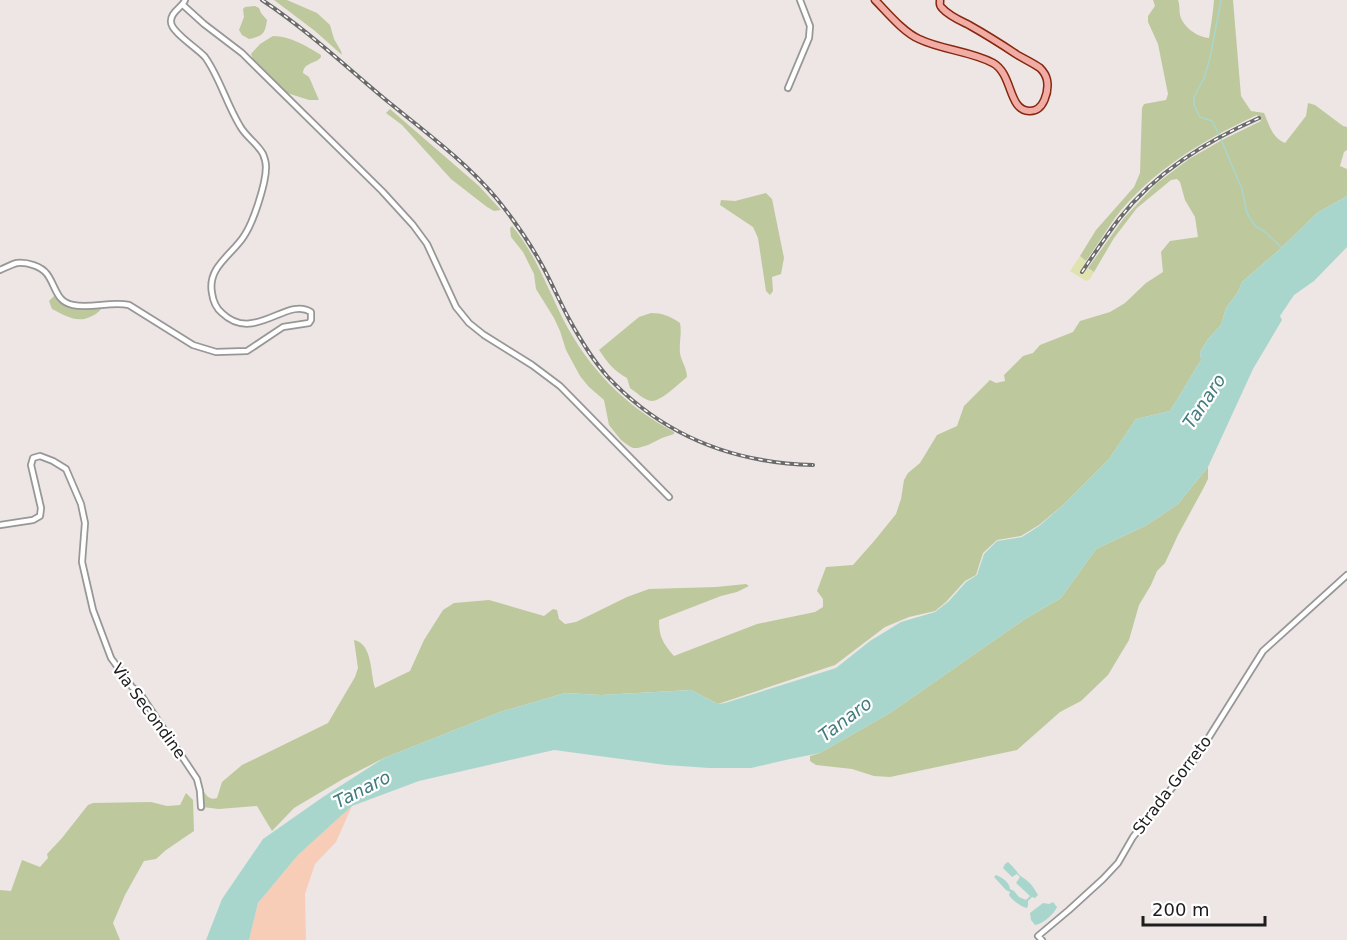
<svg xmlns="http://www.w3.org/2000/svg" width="1347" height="940" viewBox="0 0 1347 940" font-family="'DejaVu Sans',sans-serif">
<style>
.grass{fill:#e0e2af}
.forest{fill:#bec89d}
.sand{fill:#f7cdb8}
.water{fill:#a9d6cc}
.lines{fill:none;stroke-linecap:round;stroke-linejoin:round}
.stream{stroke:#a9d6cc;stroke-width:1.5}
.minor-casing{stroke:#979797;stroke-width:8}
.major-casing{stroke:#862810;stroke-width:9}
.minor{stroke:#fff;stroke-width:4.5}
.major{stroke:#f1ada5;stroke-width:6}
.rail-casing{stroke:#6b6b6b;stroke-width:4}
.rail{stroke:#fff;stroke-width:1.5;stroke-dasharray:4.5;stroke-linecap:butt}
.labels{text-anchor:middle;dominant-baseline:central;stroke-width:4.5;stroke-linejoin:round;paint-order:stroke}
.street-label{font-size:16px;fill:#1d1d1d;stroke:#fff}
.water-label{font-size:18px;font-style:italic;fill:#437c7e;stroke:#fff}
</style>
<rect width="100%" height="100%" fill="#ede6e4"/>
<!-- grass -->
<path class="grass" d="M1080,256L1086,261L1084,266L1094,272L1090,279L1086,281L1070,271Z"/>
<!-- forest -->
<path class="forest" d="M274,0H287L317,13L330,25L334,39L341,51L342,55L315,31Z
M1153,0H1178C1180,5 1179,10 1180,15C1183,27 1197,37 1209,38C1211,25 1213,13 1214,0H1233L1241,96L1251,111L1264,113C1269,124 1272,138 1285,143L1306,116L1308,103L1315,105L1343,126L1347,127V150L1344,152L1340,166L1347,169V196L1317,213L1279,250L1242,282L1238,292L1226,308L1221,325L1208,339L1200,352L1201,360L1170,411L1136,419L1109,459L1063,505L1039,525L1021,536L997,540L983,553L976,575L965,581L946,602L935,611L909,617L885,627L835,665L718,704L691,690L601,695L565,693L500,712L384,758L343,779L294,808L272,831L257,806L219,809L202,807V788C205,794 209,801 217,798L222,782L242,765L328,723L355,677L358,668L354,640C373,644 370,673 375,688L410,671L424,640L443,610L454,603L489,600L544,616L553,609L557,610L559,619L565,624L576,622L627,597L649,589L716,587L746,584L749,586L737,592L721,596L659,620C659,637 663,643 674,656L757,624L815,612L823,607V599L817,591L826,567L853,565L875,540L896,514L901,499L904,480L908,473L920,463L937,435L957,426L964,406L990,380L996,383L1005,381L1004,375L1023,356L1033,353L1040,345L1073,332L1080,321L1110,312L1125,303L1146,283L1163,272L1161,252L1170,241L1198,237L1195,217L1185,200L1180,182L1177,179L1171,180L1137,208L1114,238L1094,272L1088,268L1124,218L1156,184L1189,159L1222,140L1261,121L1257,115C1203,140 1151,171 1115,218C1105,232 1096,247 1086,261L1080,256L1096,230L1134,187L1140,173L1142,108L1144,104L1166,100L1168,94L1158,44L1148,22V16L1155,6Z
M255,6L259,8L261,13L267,20C265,34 263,36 249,39L242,35L239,30L244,17L243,9L245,7Z
M273,36C291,36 306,46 321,55V57C316,64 304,62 303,73L309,77L319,100H309L287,93L253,59L251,54L260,44Z
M390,109L479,186L501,210L494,211L487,207L451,179L402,125L386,113Z
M766,193L772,199L784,258L781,274L772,277L773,291L770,295L766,291L758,238L753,227L720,205L721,200L735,201Z
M512,226C535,253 547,287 563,319C589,369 624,405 674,432V434L662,438L648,445L638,448H633L629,446L621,440L609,425L604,400L589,387L580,376L566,350L560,331L554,318L536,289L534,274L523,252L511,237L510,228Z
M54,296C70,310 82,306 103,306C100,311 98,313 92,316C78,324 66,316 52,309L49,301Z
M651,313C662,313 670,316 680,323C682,334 679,342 680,353C681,361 687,368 687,377C679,383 661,402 651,401C644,400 636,392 630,388L627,378C614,371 607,362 599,350L639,317Z
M1208,467V479L1203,489L1178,535L1165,563L1157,571L1151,585L1139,605L1129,640L1108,675L1081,701L1060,712L1017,750L890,777L874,776L852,769L816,765L810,761V756L820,753L890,713L1025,619L1061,598L1096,549L1147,525L1178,504Z
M186,793L193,800L194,831L166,850L156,859L144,861L125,895L113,923L120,940H0V890L11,891L22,860L40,867L48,858L47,854L62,838L88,805L93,803L151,802L167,806L180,805Z"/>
<!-- sand -->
<path class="sand" d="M352,806L336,842L315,864L305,894L306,940H249L258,903L298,855Z"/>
<!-- water -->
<path class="water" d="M1347,196V247L1314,281L1294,295L1280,316L1282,320L1253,369L1208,467L1178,504L1147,525L1096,549L1061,598L1025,619L890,713L820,753L790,759L751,768H709L666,765L554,750L419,781L352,806L298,855L258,903L249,940H206L222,899L263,839L323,797L384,758L500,712L565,693L601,695L691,690L718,704L725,703L836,668L870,641L901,622L935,612L949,601L966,582L977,575L984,554L997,541L1022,537L1039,526L1063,505L1109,459L1136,419L1170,411L1201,360L1200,352L1208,339L1221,325L1226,308L1238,292L1242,282L1279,250L1317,213Z
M1008,862C1014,867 1017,873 1022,877C1031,883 1032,885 1038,895L1035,898L1032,897L1028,901V905L1027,908C1021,907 1012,900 1009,895L1010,892L1006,890L994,877L996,875C1002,877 1010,883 1010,889L1014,891L1019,897L1026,900L1030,896L1016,883L1020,877L1017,874L1012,877L1003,868L1005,864Z
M1053,902L1057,907C1054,914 1043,924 1035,925L1031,920L1030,913L1043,903L1049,904Z"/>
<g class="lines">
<!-- stream -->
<path class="stream" d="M1221,0L1210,58L1204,78L1194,97V105L1200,117L1212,121L1216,128L1242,189L1247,213L1255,226L1265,232L1281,247"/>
<!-- minor casing -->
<g class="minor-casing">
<path id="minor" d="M183,5L204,24L242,53L382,191L413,225L427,244L456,307L469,323L484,335L532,365L560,386L669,497
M788,88L809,38L810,26L800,0
M0,270C5,268 12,264 17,263C27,262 41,266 47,274C56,286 56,302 73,305C91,309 111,301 129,305L193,345L216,352L247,351L283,327L309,323L311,320V312C287,296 254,344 222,313C216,308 213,301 212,293C207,267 232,255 244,236C253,223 266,184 266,167C266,163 265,159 263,154C257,143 246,137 240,126C227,105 219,76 205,57C197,48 171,32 171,22C170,12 182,8 185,0
M0,525L33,520L40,516L41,508L31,465L33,458L40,456L53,461L66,469L81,504L85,523L82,562L93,610L111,658L132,687L141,695L197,779L200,791L201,807
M1042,940L1038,936L1069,910L1103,879L1118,863L1133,837L1191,764L1204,745L1263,651L1347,575"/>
</g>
<!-- major casing -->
<g class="major-casing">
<path id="major" d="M875,0C887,12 903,32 919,39C942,50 970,51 993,63C1013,74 1008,110 1029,111C1044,112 1049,91 1047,80C1046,75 1043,71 1040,68C1033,63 1024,59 1016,54C1001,44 985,34 969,25C961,21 949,16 942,8C939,5 940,5 940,0"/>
</g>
<!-- minor -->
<use href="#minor" class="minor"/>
<!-- major -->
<use href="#major" class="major"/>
<!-- rail casing -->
<g class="rail-casing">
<path id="rail" d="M262,0C306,29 345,66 386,100C424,131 465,161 497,199C514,220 530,243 543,267C552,284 560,302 569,319C580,339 592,359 607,376C662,435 733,463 813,465
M1082,272C1094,254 1106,236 1119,219C1156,172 1205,142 1259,118"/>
</g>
<!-- rail -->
<use href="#rail" class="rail"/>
</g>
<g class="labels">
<!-- street labels -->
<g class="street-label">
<text transform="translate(149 711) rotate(54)">Via Secondine</text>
<text transform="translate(1172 785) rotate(-53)">Strada Gorreto</text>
</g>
<!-- water labels -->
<g class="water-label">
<text transform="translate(1204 401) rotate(-56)">Tanaro</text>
<text transform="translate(845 719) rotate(-37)">Tanaro</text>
<text transform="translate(362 789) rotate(-27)">Tanaro</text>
</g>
</g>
<!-- scale -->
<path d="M1143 916v9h122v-9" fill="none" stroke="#1d1d1d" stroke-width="3"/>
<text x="1152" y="916" font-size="18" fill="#1d1d1d" stroke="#ffffff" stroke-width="4.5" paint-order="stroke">200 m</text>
</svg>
